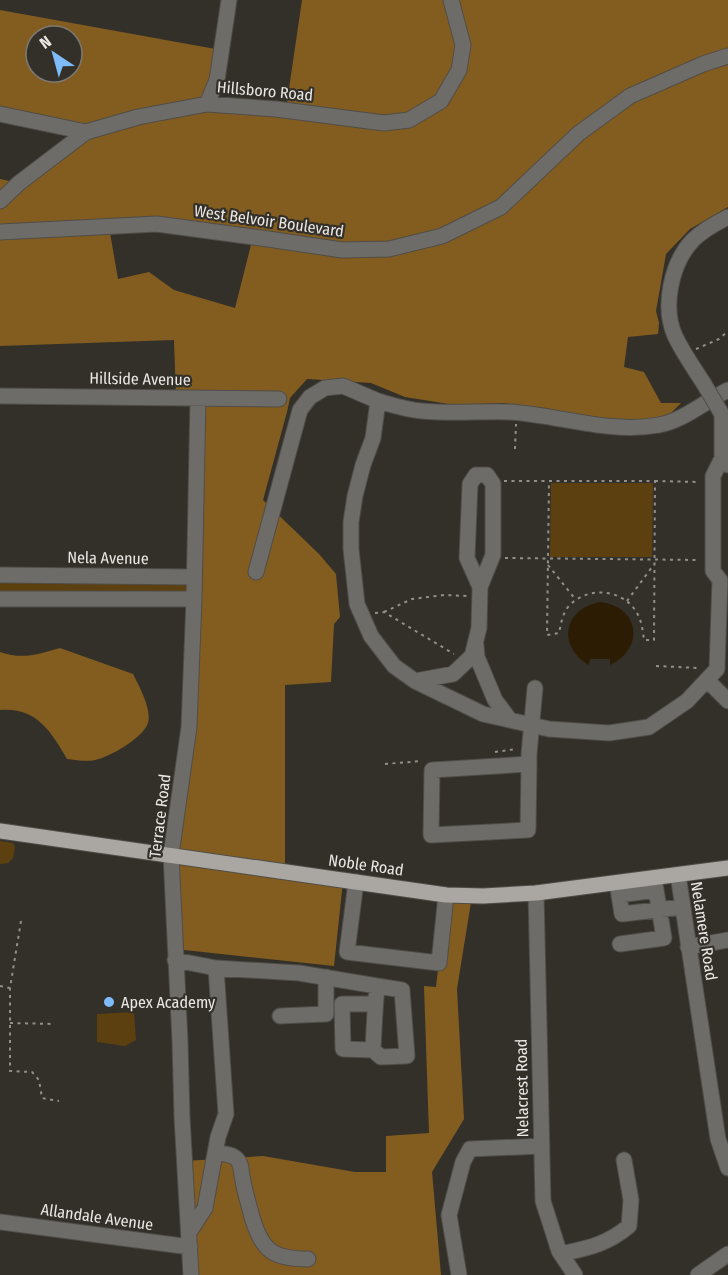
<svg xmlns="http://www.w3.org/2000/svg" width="728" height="1275" viewBox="0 0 728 1275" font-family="'Fira Sans Condensed',sans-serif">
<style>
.green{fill:#5d4010}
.forest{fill:#835d1f;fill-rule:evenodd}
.water{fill:#2c1c03}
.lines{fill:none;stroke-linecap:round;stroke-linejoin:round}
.minor-casing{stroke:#504d48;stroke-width:17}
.major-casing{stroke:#504d48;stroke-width:17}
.path{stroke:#93908c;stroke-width:2;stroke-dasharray:3 4.5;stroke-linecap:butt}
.minor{stroke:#6e6c69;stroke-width:15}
.major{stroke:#aaa6a1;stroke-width:15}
.minor-bridge-casing{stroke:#504d48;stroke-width:17;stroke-linecap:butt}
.minor-bridge{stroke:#6e6c69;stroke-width:15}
.poi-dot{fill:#7ebdf9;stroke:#33302a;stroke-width:2}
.labels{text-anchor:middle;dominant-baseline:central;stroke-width:4.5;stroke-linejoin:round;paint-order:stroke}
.street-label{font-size:16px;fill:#eae7e4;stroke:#33302a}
.poi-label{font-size:16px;fill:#eae7e4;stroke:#33302a;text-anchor:start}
</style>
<rect width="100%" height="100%" fill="#33302a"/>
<!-- green -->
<path class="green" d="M551,483H653L652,557H550Z
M0,575L194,577V599H0Z
M0,841L13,843L15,848L13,858L8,863L0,864Z
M134,1012L136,1040L125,1046L97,1042V1014Z"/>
<!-- forest -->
<path class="forest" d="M302,0H728V207L690,229L666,254L656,311L659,323L658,334L628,337L624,367L644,372L661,403H681L670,414L653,420L615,423L553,410L503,403L455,405L405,397L371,383L307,379L290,398L287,412L263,500L319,554L336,574L340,617L334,624L331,682L285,685V872L343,881L334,966L175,949L171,855L189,727L198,398H176L174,340L0,346V179L19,183L86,132L0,114V10L221,50L207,104L286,109ZM36,36H72V72H36ZM109,227L253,237L235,308L174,290L149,272L118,279Z
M60,648L133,674C139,686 152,709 148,723C143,738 110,757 95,760C87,762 76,760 67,759C51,731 36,707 0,710V652C23,660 38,654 60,648Z
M446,895L472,896L457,989L464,1119L432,1172L441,1275H191L185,1161L263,1156L355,1172H386V1136L429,1133L424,986L436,987Z"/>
<!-- water -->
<path class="water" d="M600,602C639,606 646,648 610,665V659H590L589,665C557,646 563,609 600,602Z"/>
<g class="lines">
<!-- minor casing -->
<g class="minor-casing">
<path id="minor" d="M207,104L217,80L229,0
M0,114L86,132
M0,201L19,183L86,132L138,117L207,104L276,109L384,123L409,120L441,101L459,70L463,45L451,0
M0,232L157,224L268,239L342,250L389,249L442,236L501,207L578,134L630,96L703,64L728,56
M704,384C694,368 683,353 675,336C662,307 671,263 693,240C703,230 716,223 728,217
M0,396L279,399
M378,401C392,405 407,410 422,411C451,414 480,411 509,412C560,415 608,434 659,425C683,421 707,400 728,390
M720,411L722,415V458
M256,572L300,410L310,397L325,388L343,386L378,401L373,438L363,465L355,496L351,522V549L357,604L371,636L394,666L415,681L453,674L472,656L479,628L480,587L493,555V484L487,475H476L470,484L467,558L480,587
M0,575L194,577
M0,599H194
M476,645L477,657L495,700L510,720
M707,680L728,701
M415,681L483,714L549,729L609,733L649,727L687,701L717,669L720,580L713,571V476L722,458L728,465
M529,764L432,770L431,835L528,830L529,764V754L535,688
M678,875L718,1139L728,1168
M356,882L347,952L439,963L446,895
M617,883L622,914L682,907
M536,893L543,1201L559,1251L575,1275
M619,895L656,890
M620,944L664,938L654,878
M688,947L728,940
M175,960L216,968L226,1114L218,1137L205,1208L190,1231
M216,968L299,973L377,986C375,1007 374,1028 373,1050L343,1049L342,1004H375
M280,1016L326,1014V977
M373,1050L381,1057L407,1056L402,990L377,986
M215,1153C222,1154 231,1153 237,1159C242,1164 241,1174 243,1181C245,1193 249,1205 252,1217C262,1251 273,1259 308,1259
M0,1222L190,1247
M561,1254C588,1248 606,1245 629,1226L631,1200L624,1160
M191,1275L182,1117L180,1041L171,855L189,727L194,599L198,398
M459,1275L449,1215L463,1162L470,1149L542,1146
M698,1275L728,1254"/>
</g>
<!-- major casing -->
<g class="major-casing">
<path id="major" d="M0,831L446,895L483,896L536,893L728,868"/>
</g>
<!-- path -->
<path class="path" d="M696,349L719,339L728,331
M515,449L516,424
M504,481H549
M549,481H655L654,640H644C643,632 642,624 639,617C627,589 588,584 568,607C562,615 561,624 559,633L547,635Z
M655,481L700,482
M505,558L700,560
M548,565L576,600
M627,601L655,563
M384,612L412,599L444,595L467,596
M375,613L384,612L454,654
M656,666L699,668
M495,752L516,749
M385,764L421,761
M21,921L10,988V1071L32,1072L39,1080L42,1098L59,1101
M0,986L10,988
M10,1023L55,1024"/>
<!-- minor -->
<use href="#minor" class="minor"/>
<!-- major -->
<use href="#major" class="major"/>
<!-- minor-bridge casing -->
<g class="minor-bridge-casing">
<path id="minor-bridge" d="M704,384L720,411"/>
</g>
<!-- minor-bridge -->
<use href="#minor-bridge" class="minor-bridge"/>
</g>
<!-- markers -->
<circle class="poi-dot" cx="109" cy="1002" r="6"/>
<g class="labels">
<!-- street labels -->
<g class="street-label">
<text transform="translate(265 91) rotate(5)">Hillsboro Road</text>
<text transform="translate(269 221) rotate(8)">West Belvoir Boulevard</text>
<text transform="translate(140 379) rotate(1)">Hillside Avenue</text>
<text transform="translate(108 558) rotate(1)">Nela Avenue</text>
<text transform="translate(160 816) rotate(-83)">Terrace Road</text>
<text transform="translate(366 865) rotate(8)">Noble Road</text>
<text transform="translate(704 931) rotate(81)">Nelamere Road</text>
<text transform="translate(522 1088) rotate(-91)">Nelacrest Road</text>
<text transform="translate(97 1217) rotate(8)">Allandale Avenue</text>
</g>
<!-- poi labels -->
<g class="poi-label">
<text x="121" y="1002">Apex Academy</text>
</g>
</g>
<!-- north arrow -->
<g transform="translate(54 54) rotate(324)"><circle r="28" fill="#33302a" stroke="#7c7974" stroke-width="1.5"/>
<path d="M0-4.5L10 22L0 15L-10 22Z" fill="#7ebdf9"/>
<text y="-9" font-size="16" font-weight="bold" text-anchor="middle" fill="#eae7e4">N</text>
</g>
</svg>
